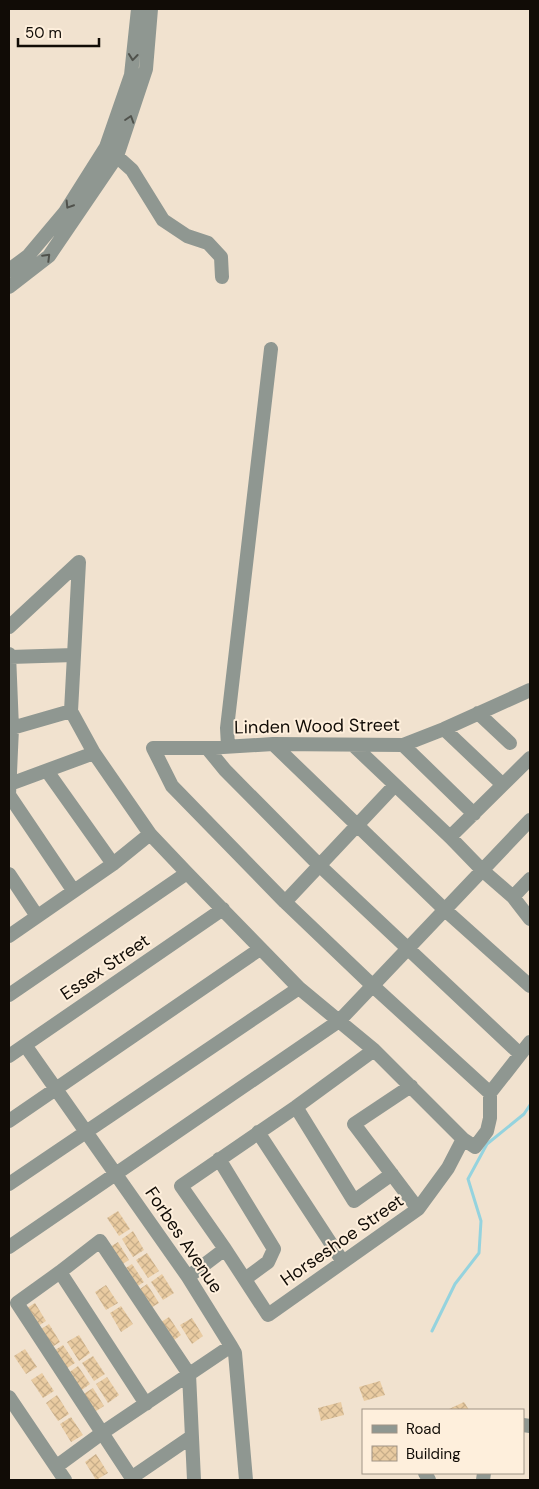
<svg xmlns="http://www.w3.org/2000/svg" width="539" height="1489" viewBox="0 0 539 1489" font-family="'DM Sans',sans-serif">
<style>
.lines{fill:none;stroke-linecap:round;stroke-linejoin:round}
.stream{stroke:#95d3de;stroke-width:3}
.building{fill:url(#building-cross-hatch)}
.minor{stroke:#8f9791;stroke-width:14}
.oneway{stroke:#50524c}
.labels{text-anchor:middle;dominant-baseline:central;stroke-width:4;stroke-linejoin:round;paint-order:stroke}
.street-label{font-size:18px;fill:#110c06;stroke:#feefdc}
</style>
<defs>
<pattern id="building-cross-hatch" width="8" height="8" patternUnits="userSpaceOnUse" patternTransform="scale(1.25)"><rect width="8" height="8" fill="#e9cba1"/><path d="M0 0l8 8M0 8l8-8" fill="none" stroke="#c7ad89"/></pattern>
</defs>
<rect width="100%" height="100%" fill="#f1e2cf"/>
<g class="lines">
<!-- stream -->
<path class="stream" d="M432,1331L455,1284L479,1253L481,1221L468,1179L487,1144L524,1114L530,1105"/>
</g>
<!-- building -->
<path class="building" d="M118,1211L130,1229L119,1236L107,1218Z
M133,1231L144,1250L133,1257L122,1239Z
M118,1242L129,1260L118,1267L107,1249Z
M147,1253L159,1271L148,1278L136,1260Z
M132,1264L144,1282L133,1289L121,1271Z
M162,1274L174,1293L163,1300L151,1282Z
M147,1284L159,1303L147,1310L136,1292Z
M106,1285L118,1303L106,1310L95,1292Z
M35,1303L46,1321L35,1328L24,1310Z
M121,1306L133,1324L121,1332L110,1313Z
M169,1317L181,1335L170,1343L158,1324Z
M192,1318L203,1336L192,1344L180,1325Z
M49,1324L60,1342L49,1349L38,1331Z
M79,1335L90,1353L79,1361L67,1342Z
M63,1345L75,1363L64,1370L52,1352Z
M25,1349L37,1367L26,1374L14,1356Z
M93,1356L105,1374L94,1381L82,1363Z
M78,1366L90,1384L79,1392L67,1374Z
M42,1373L54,1391L43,1398L31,1380Z
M107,1377L119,1395L108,1403L96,1384Z
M380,1381L385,1395L364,1401L359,1387Z
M93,1388L104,1406L93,1413L82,1395Z
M57,1395L69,1414L58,1421L46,1403Z
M341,1402L344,1415L321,1421L318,1408Z
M464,1402L469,1410H447Z
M71,1417L83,1435L71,1442L60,1424Z
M96,1454L108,1473L96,1480L85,1462Z"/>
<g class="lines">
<!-- minor -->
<path class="minor" d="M112,152L132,170L163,220L187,236L208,243L221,257L222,277
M9,270L28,256L65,212L106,147L131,75L138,9
M9,287L49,256L117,156L146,69L151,9
M79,562L71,711L94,753L150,834L187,873L299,988L374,1050L463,1139L475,1147L487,1131L490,1118V1093L530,1042
M9,627L79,562
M9,654L12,728L9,795
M10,657L74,655
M478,713L510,743
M12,728L71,711
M444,729L502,784
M273,744L444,909L530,986
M353,745L450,837L482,870L513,897L530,919
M403,745L474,814
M228,746L227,728L271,349
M207,748L225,770L319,865L520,1054
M47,771L113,864
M10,784L94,753
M9,795L73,890
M450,837L530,758
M9,874L37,916
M513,897L530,879
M285,902L395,785
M9,936L113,864L150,834
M9,995L187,873
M25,1045L188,1277L231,1346L235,1353L246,1480
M374,1050L296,1107L181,1186L225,1249L268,1315L418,1209L448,1168L463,1139
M9,1056L223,909
M411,1086L354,1124L418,1209
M490,1093L373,986L285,902L172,786L153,748H207L273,744L403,745L444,729L530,690
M296,1107L354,1201L392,1174
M9,1121L260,949
M258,1132L343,1262
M219,1159L274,1249L268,1262L245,1279
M9,1184L299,988
M9,1247L339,1021L530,820
M60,1272L17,1303L133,1480
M188,1277L225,1249
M9,1397L65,1480
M146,1404L60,1272L100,1241L189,1374L194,1480
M523,1425L530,1426
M57,1466L102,1433L231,1346
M425,1473L429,1480
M131,1478L191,1437
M483,1480L484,1473"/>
</g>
<!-- one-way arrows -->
<defs><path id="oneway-chevron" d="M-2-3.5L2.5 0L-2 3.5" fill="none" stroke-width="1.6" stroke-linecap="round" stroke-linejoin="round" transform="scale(1.25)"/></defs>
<g class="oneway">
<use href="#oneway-chevron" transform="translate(133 57) rotate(96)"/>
<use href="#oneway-chevron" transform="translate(130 119) rotate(-72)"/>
<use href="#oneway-chevron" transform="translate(69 205) rotate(122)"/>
<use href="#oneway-chevron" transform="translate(47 257) rotate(-45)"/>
</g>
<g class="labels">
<!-- street labels -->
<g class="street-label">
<text transform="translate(317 726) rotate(-1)">Linden Wood Street</text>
<text transform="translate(105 967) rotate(-34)">Essex Street</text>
<text transform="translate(184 1240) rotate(56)">Forbes Avenue</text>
<text transform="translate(342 1240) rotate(-35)">Horseshoe Street</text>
</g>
</g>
<!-- border -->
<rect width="539" height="1489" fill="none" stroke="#110c06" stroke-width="20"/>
<!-- legend -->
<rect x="362" y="1409" width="162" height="65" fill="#feefdc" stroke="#9f9486"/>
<rect x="372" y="1425" width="25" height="8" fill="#8f9791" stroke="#9f9486"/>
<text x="406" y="1434" font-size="15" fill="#110c06">Road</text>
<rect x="372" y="1446" width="25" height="15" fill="url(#building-cross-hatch)" stroke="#9f9486"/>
<text x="406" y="1459" font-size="15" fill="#110c06">Building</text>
<!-- scale -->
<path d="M18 38v8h81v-8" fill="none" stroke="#110c06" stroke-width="2.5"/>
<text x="25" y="38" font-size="15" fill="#110c06" stroke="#feefdc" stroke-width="4" paint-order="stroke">50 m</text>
</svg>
